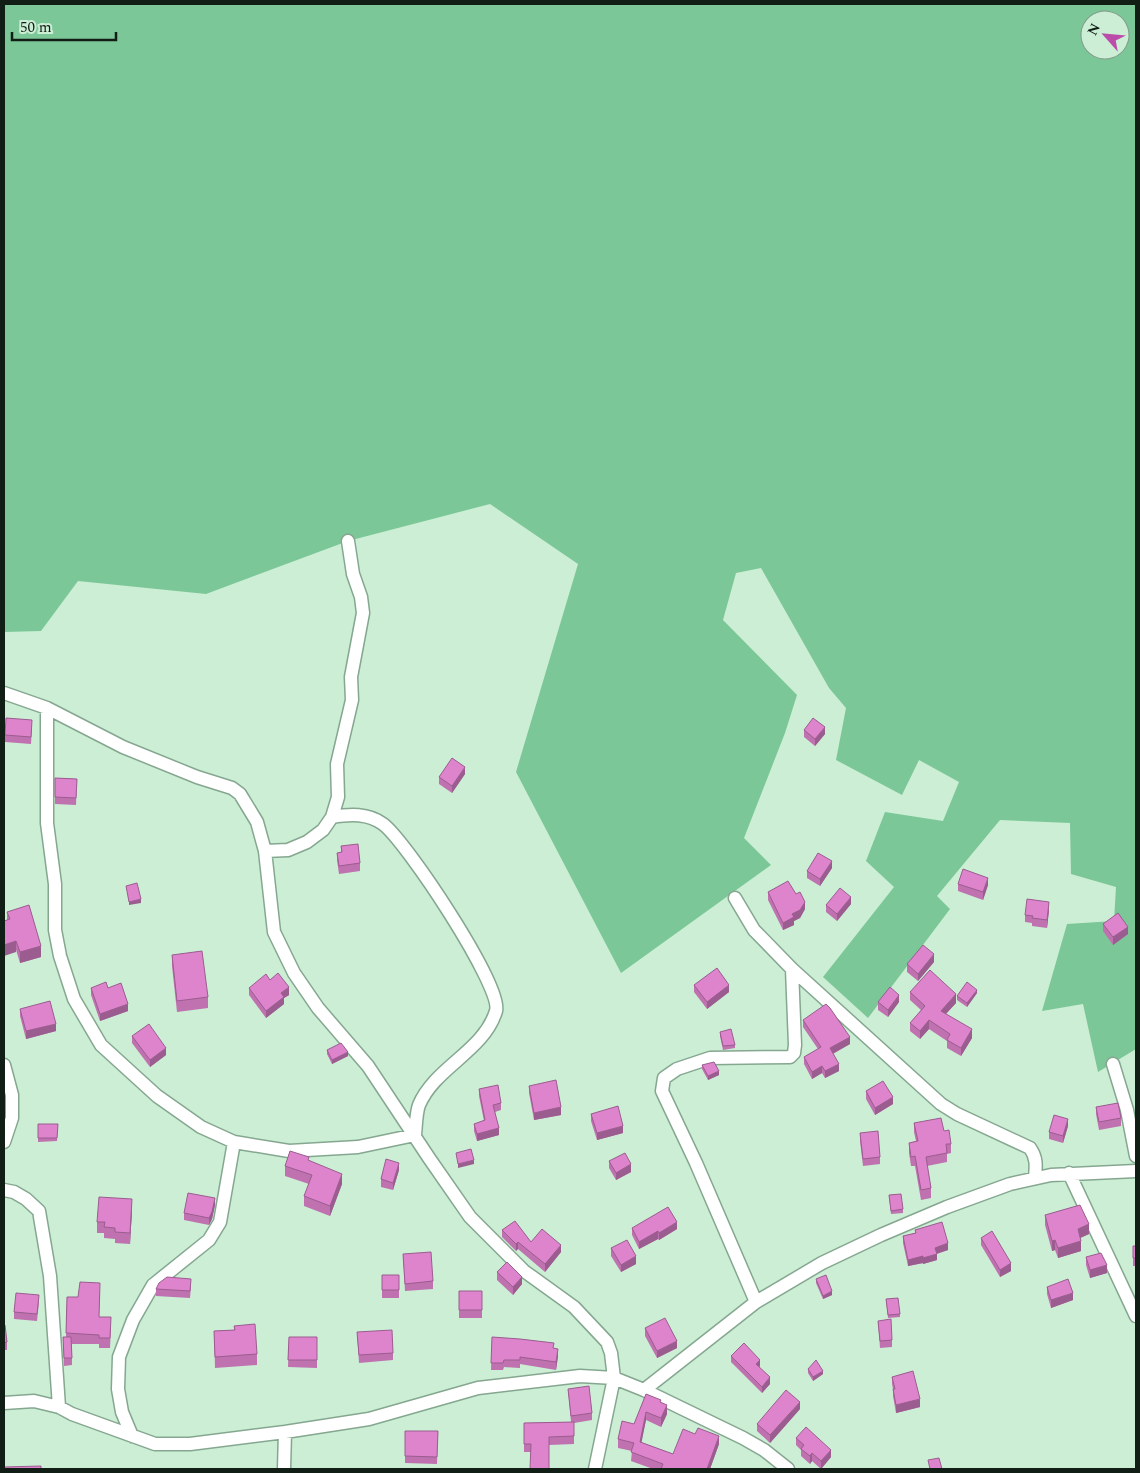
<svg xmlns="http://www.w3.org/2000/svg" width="1140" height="1473" viewBox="0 0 1140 1473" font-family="Spectral,serif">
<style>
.green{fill:#7cc797;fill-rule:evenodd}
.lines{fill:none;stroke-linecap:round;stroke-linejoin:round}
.street-casing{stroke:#85a790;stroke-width:15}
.street{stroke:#fff;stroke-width:12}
.wall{fill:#bf72af}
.shaded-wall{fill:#9b5c8f}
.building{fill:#de84cc;stroke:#9b5c8f}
</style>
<rect width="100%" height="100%" fill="#cbeed5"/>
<!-- green -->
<path class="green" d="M4,4H1136V1049L1098,1072L1083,1004L1042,1011L1067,924L1114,921L1116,887L1071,874L1070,823L1000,820L937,896L950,909L868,1018L823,977L894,887L866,861L885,812L943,821L959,782L919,760L902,795L836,760L846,708L829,688L761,568L736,573L723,620L797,695L785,733L744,838L771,865L621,973L516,772L578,564L490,504L348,541L206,594L78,581L41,631L4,632ZM1090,20H1120V50H1090Z"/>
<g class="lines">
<!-- street casing -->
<g class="street-casing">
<path id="street" d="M4,693L47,708L123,747L197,777L232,788L240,794L257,822L265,851L274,932L294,973L318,1008L368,1066L429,1158L470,1217L524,1271L574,1307L607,1342L611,1353L614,1378L595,1469
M47,708V823L55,884V930L60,956L74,999L101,1045L157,1096L201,1127L234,1142L289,1151L358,1147L415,1135C416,1125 416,1113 419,1105C435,1067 484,1051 496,1011C503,987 406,841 383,824C368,813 350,814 332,817
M265,851L288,850L307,842L323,830L332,817L338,797L337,764L352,700L351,677L363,613L361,597L353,574L348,541
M735,898L754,930L792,969L941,1104L957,1114L1030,1148C1037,1158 1036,1166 1035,1178
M1113,1064L1127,1110L1136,1156
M4,1065L12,1095V1118L4,1142
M1069,1173L1136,1316
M4,1190L14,1192L26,1199L39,1211L50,1276L59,1407
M756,1302L696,1163L662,1091L664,1078L677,1069L710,1058L790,1057L794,1053L795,1045L792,969
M644,1390L756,1302L822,1263L881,1235L947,1207L1010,1184L1051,1175L1136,1171
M4,1403L34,1401L59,1407L72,1414L155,1444H190L285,1432L369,1419L478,1388L580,1376L614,1378L644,1390L743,1438L764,1450L788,1469
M132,1436L122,1412L118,1389L119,1357L133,1320L153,1285L209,1240L220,1222L234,1142
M284,1469L285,1432"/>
</g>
<!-- street -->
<use href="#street" class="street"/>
</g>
<!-- wall -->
<path class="wall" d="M32,728L31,744L5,742V735Z
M804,730L825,734L815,746L804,737Z
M465,774L452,793L439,784V777Z
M55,778L77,779L76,805L55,804Z
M341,846L360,863V871L339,874L337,860V853L341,852Z
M832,868L820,886L807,878V871Z
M958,884L988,885L983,900L958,891Z
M768,892L796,894L805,909L800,918L794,921V925L783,930L768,900Z
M851,904L837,921L826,912V905Z
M1049,910L1047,928L1032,926V923L1025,922V915Z
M7,912L41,957L20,963L7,920Z
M1103,924L1128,934L1113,945L1103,931Z
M172,955L208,997V1008L177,1012L172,966Z
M934,962L918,981L907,972V964Z
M270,980L289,995L284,998V1004L266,1018L249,995V988Z
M694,985L729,992L707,1009L694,992Z
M91,988L128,1011L100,1021L91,995Z
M910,992L956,1003L946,1014L972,1038L961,1056L947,1048V1041L929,1029L920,1039L910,1031V1023L921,1010L910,1000Z
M977,993L967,1007L957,1000V996Z
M878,1002H899L888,1017L878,1010Z
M20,1009L56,1031L26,1039L20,1016Z
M803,1020L850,1044L833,1054L839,1071L825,1078L822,1073L812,1079L804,1064V1057L818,1049L803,1027Z
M720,1032L735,1045V1048L723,1050L720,1036Z
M132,1036L166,1055L150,1067L132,1043Z
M327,1050L348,1056L332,1064L327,1054Z
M702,1065L719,1075L708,1080L702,1069Z
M529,1086L561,1115L534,1120L529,1093Z
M479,1089L501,1103V1110L495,1112L499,1135L477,1141L474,1131V1124L484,1121L479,1096Z
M866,1091L893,1104L875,1115L866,1099Z
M1096,1107L1121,1118V1126L1099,1130L1096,1114Z
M591,1114L623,1133L597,1140L591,1121Z
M914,1123L944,1131L951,1144V1153L947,1154V1162L927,1166L931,1188V1198L921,1200L915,1166H911L909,1153V1143L916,1141L914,1132Z
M38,1124H58L57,1141L38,1142Z
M1068,1126L1063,1143L1049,1139V1132Z
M860,1133L880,1157V1164L863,1166L860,1141Z
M309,1161L342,1184L330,1216L304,1206V1196L309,1184L285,1176V1166Z
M609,1161L631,1172L616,1180L609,1168Z
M399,1170L393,1190L381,1187V1179Z
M889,1195L903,1209V1213L891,1214Z
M215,1205L212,1219L209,1225L184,1220V1213Z
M132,1210L130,1244L115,1243V1239L104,1238V1233H97V1222Z
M1045,1215L1089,1234L1080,1238L1081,1251L1058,1258L1055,1250L1052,1251L1045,1225Z
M632,1228L677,1229L659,1240L658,1239L639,1249L632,1235Z
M502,1230L531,1242L561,1252L545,1272L518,1249L516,1251L502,1237Z
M915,1230L948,1250L937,1254V1260L923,1264V1263L908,1266L903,1243V1236L915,1233Z
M981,1238L1011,1271L1000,1277L981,1245Z
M1133,1246H1136V1266H1133Z
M611,1248L636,1264L621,1272L611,1256Z
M403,1254L433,1281V1289L405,1291Z
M1086,1257L1107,1273L1090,1278L1086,1265Z
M497,1272L522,1284L513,1295L497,1280Z
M382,1275H399V1298H382Z
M816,1279L832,1295L823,1299L816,1283Z
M191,1286L190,1298L156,1296V1289Z
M1047,1287L1073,1300L1051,1308L1047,1294Z
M459,1291H482V1318H459Z
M100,1293L99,1317L111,1327L110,1348H99V1344H72V1365L64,1366L63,1337H66L67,1297H78Z
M886,1299L900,1314V1317L888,1318Z
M39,1302L37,1321L14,1319V1312Z
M878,1321L892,1340V1347L880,1348Z
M4,1325L7,1342V1350H4Z
M234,1326L257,1354V1365L215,1368L214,1331L234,1330Z
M645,1328L677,1348L657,1358L645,1336Z
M357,1332L393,1353V1360L359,1363Z
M289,1337H317V1368L288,1367Z
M492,1337L554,1348L558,1356L556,1370L520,1364V1368L504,1367L503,1370H491Z
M731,1356L760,1366L759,1367L770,1384L762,1393L731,1362Z
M808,1369L823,1374L813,1381L808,1373Z
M892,1377L920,1407L896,1413L893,1396V1389L892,1384Z
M568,1389L592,1413V1420L574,1423V1444L549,1445L531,1452H524V1423L571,1422Z
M646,1394L661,1403L667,1414L661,1427L646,1420L641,1442L673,1454L719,1444L710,1469H653L631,1461L632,1451L618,1448V1439L634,1424Z
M800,1409L770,1443L757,1431V1424Z
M405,1431H438L437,1464L405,1463Z
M796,1438L831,1457L821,1469L812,1461L810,1464L801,1456V1450L796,1445Z"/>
<!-- shaded-wall -->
<path class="shaded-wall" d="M825,727V734L815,746V739Z
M465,767V774L452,793V786Z
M832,861V868L820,886V879Z
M988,878V885L983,900V892Z
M851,897V904L837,921V914Z
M141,899V903L129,905V902Z
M805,902V909L800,918L794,921V925L783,930V923Z
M1049,902V910L1047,928V920Z
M1128,927V934L1113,945V937Z
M16,941V952L4,956V945Z
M41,946V957L20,963V952Z
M934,954V962L918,981V974Z
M729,985V992L707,1009V1002Z
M289,987V995L284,998V1004L266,1018V1011L281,993Z
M977,990V993L967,1007V1003Z
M956,994V1003L941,1019V1011Z
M899,995V1002L888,1017V1010Z
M128,1004V1011L100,1021V1014Z
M929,1020V1029L920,1039V1031Z
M56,1024V1031L26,1039V1031Z
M972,1029V1038L961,1056V1048Z
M850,1037V1044L830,1055V1048Z
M166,1048V1055L150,1067V1060Z
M348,1052V1056L332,1064V1060Z
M839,1064V1071L825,1078V1071Z
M822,1066V1073L812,1079V1072Z
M719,1071V1075L708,1080V1076Z
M893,1097V1104L875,1115V1108Z
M561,1107V1115L534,1120V1113Z
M1068,1119V1126L1063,1143V1136Z
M623,1126V1133L597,1140V1133Z
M499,1128V1135L477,1141V1134Z
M474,1160V1164L458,1168V1164Z
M399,1163V1170L393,1190V1183Z
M631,1164V1172L616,1180V1173Z
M342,1174V1184L330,1216V1206Z
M215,1198V1205L212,1219L209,1225V1218Z
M132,1199V1210L130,1244V1233Z
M677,1222V1229L659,1240V1233Z
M1089,1224V1234L1078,1239V1229Z
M658,1231V1239L639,1249V1242Z
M1055,1240V1250L1052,1251V1241Z
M1081,1241V1251L1058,1258V1248Z
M518,1242V1249L516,1251V1244Z
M948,1243V1250L935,1254V1248Z
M561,1245V1252L545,1272V1264Z
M937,1254V1260L923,1264V1258Z
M636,1256V1264L621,1272V1265Z
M923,1256V1263L908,1266V1260Z
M1011,1263V1271L1000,1277V1270Z
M1107,1265V1273L1090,1278V1270Z
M522,1277V1284L513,1295V1287Z
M832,1291V1295L823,1299V1296Z
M1073,1293V1300L1051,1308V1300Z
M677,1341V1348L657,1358V1351Z
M558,1349V1356L556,1370V1362Z
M760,1360V1366L756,1370V1364Z
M823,1371V1374L813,1381V1377Z
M770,1377V1384L762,1393V1387Z
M920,1399V1407L896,1413V1405Z
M800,1402V1409L770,1443V1435Z
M667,1405V1414L661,1427V1418Z
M646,1412V1420L640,1450V1442Z
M719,1436V1444L710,1469H707Z
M831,1450V1457L821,1469V1461Z
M812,1453V1461L810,1464V1456Z"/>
<!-- building -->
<path class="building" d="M6,718L32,720L31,737L5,735Z
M813,718L825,727L815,739L804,730Z
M452,758L465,767L452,786L439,777Z
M55,778L77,779L76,798L55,797Z
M358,844L360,863L339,866L337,853L342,852L341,846Z
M818,853L832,861L820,879L807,871Z
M963,869L988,878L983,892L958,884Z
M788,881L796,894L800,892L805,902L800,910L792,914L794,917L783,923L768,892Z
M137,883L141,899L129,902L126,886Z
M840,888L851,897L837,914L826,905Z
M1027,899L1049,902L1047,920L1032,918L1033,916L1025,915Z
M29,905L41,946L20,952L16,941L4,945V921L10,919L7,912Z
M1118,913L1128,927L1113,937L1103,924Z
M923,945L934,954L918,974L907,964Z
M202,951L208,997L177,1001L172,955Z
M717,968L729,985L707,1002L694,985Z
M930,970L956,994L941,1011L972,1029L961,1048L947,1040L950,1034L929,1020L920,1031L910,1023L925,1006L910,992Z
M278,973L289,987L281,993L284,997L266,1011L249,988L266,974L270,980Z
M106,982L108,988L121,983L128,1004L100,1014L91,988Z
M967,982L977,990L967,1003L957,996Z
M890,987L899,995L888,1010L878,1002Z
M50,1001L56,1024L26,1031L20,1009Z
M826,1004L830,1008L850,1037L830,1048L839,1064L825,1071L822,1066L812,1072L804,1057L821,1047L803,1020Z
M149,1024L166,1048L150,1060L132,1036Z
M731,1029L735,1045L723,1046L720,1032Z
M341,1043L348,1052L332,1060L327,1050Z
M714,1062L719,1071L708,1076L702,1065Z
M556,1080L561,1107L534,1113L529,1086Z
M883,1081L893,1097L875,1108L866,1091Z
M498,1085L501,1103L493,1105L499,1128L477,1134L474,1124L485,1120L479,1089Z
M1118,1103L1121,1118L1099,1122L1096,1107Z
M618,1106L623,1126L597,1133L591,1114Z
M1054,1115L1068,1119L1063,1136L1049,1132Z
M941,1118L944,1131L949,1130L951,1144H946L947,1153L926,1157L931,1188L921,1190L915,1156L911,1157L909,1143L918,1141L914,1123Z
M38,1124H58L57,1138H38Z
M878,1131L880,1157L863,1159L860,1133Z
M471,1149L474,1160L458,1164L456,1153Z
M290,1151L309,1157L308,1160L342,1174L330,1206L304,1196L312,1175L285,1166Z
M625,1153L631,1164L616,1173L609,1161Z
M386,1159L399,1163L393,1183L381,1179Z
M188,1193L215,1198L212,1212L209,1218L184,1213Z
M901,1194L903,1209L891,1211L889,1195Z
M99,1197L132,1199L130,1233L115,1232V1228L104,1227L105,1222H97Z
M1080,1205L1089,1224L1078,1229L1081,1241L1058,1248L1055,1240L1052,1241L1045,1215Z
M668,1207L677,1222L659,1233L658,1231L639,1242L632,1228Z
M515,1221L531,1242L542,1229L561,1245L545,1264L518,1242L516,1244L502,1230Z
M942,1222L948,1243L935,1248L937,1254L923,1258V1256L908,1260L903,1236L916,1233L915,1230Z
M992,1231L1011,1263L1000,1270L981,1238Z
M627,1240L636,1256L621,1265L611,1248Z
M1133,1246H1136V1258H1133Z
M431,1252L433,1281L405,1284L403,1254Z
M1101,1253L1107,1265L1090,1270L1086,1257Z
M507,1262L522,1277L513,1287L497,1272Z
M382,1275H399V1290H382Z
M826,1275L832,1291L823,1296L816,1279Z
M167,1277L191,1279L190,1291L156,1289L159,1283Z
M1068,1279L1073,1293L1051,1300L1047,1287Z
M80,1282L100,1283L99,1317H111L110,1338H99V1335L66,1333L67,1297H78Z
M459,1291H482V1310H459Z
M16,1293L39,1295L37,1314L14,1312Z
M898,1298L900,1314L888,1315L886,1299Z
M665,1318L677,1341L657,1351L645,1328Z
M891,1319L892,1340L880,1341L878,1321Z
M255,1324L257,1354L215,1357L214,1331L235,1330L234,1326Z
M4,1325H5L7,1342L4,1343Z
M392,1330L393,1353L359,1355L357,1332Z
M63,1337H71L72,1358H64Z
M289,1337H317V1360H288Z
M492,1337L520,1339L554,1343L553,1348L558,1349L556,1362L520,1357V1360H504L503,1363H491Z
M744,1343L760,1360L756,1364L770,1377L762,1387L731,1356Z
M816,1360L823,1371L813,1377L808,1369Z
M913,1371L920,1399L896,1405L893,1389H895L892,1377Z
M589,1386L592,1413L571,1416L568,1389Z
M786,1390L800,1402L770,1435L757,1424Z
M646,1394L661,1400L660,1402L667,1405L661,1418L646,1412L640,1442L673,1454L683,1429L695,1434L698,1428L719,1436L707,1469H661L663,1464L631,1452L634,1443L618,1439L622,1421L634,1424Z
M574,1422V1436L549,1437V1469H530L531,1444H524V1423Z
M806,1427L831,1450L821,1461L812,1453L810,1456L801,1449L804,1445L796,1438Z
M405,1431H438L437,1457L405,1456Z
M939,1458L942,1469H930L928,1460Z
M41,1466V1469H4V1467Z"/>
<!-- border -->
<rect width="1140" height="1473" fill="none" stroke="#111e16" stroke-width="10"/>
<!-- north arrow -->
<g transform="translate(1105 35) rotate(297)"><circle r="24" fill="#cbeed5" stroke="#819b89"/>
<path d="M0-4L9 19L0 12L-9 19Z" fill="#bc4ca9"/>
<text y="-8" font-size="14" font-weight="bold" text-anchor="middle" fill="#111e16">N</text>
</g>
<!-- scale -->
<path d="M12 32v8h104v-8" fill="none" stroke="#111e16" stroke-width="2.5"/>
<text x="20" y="32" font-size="15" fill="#111e16" stroke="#cbeed5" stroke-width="4" paint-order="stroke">50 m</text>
</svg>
